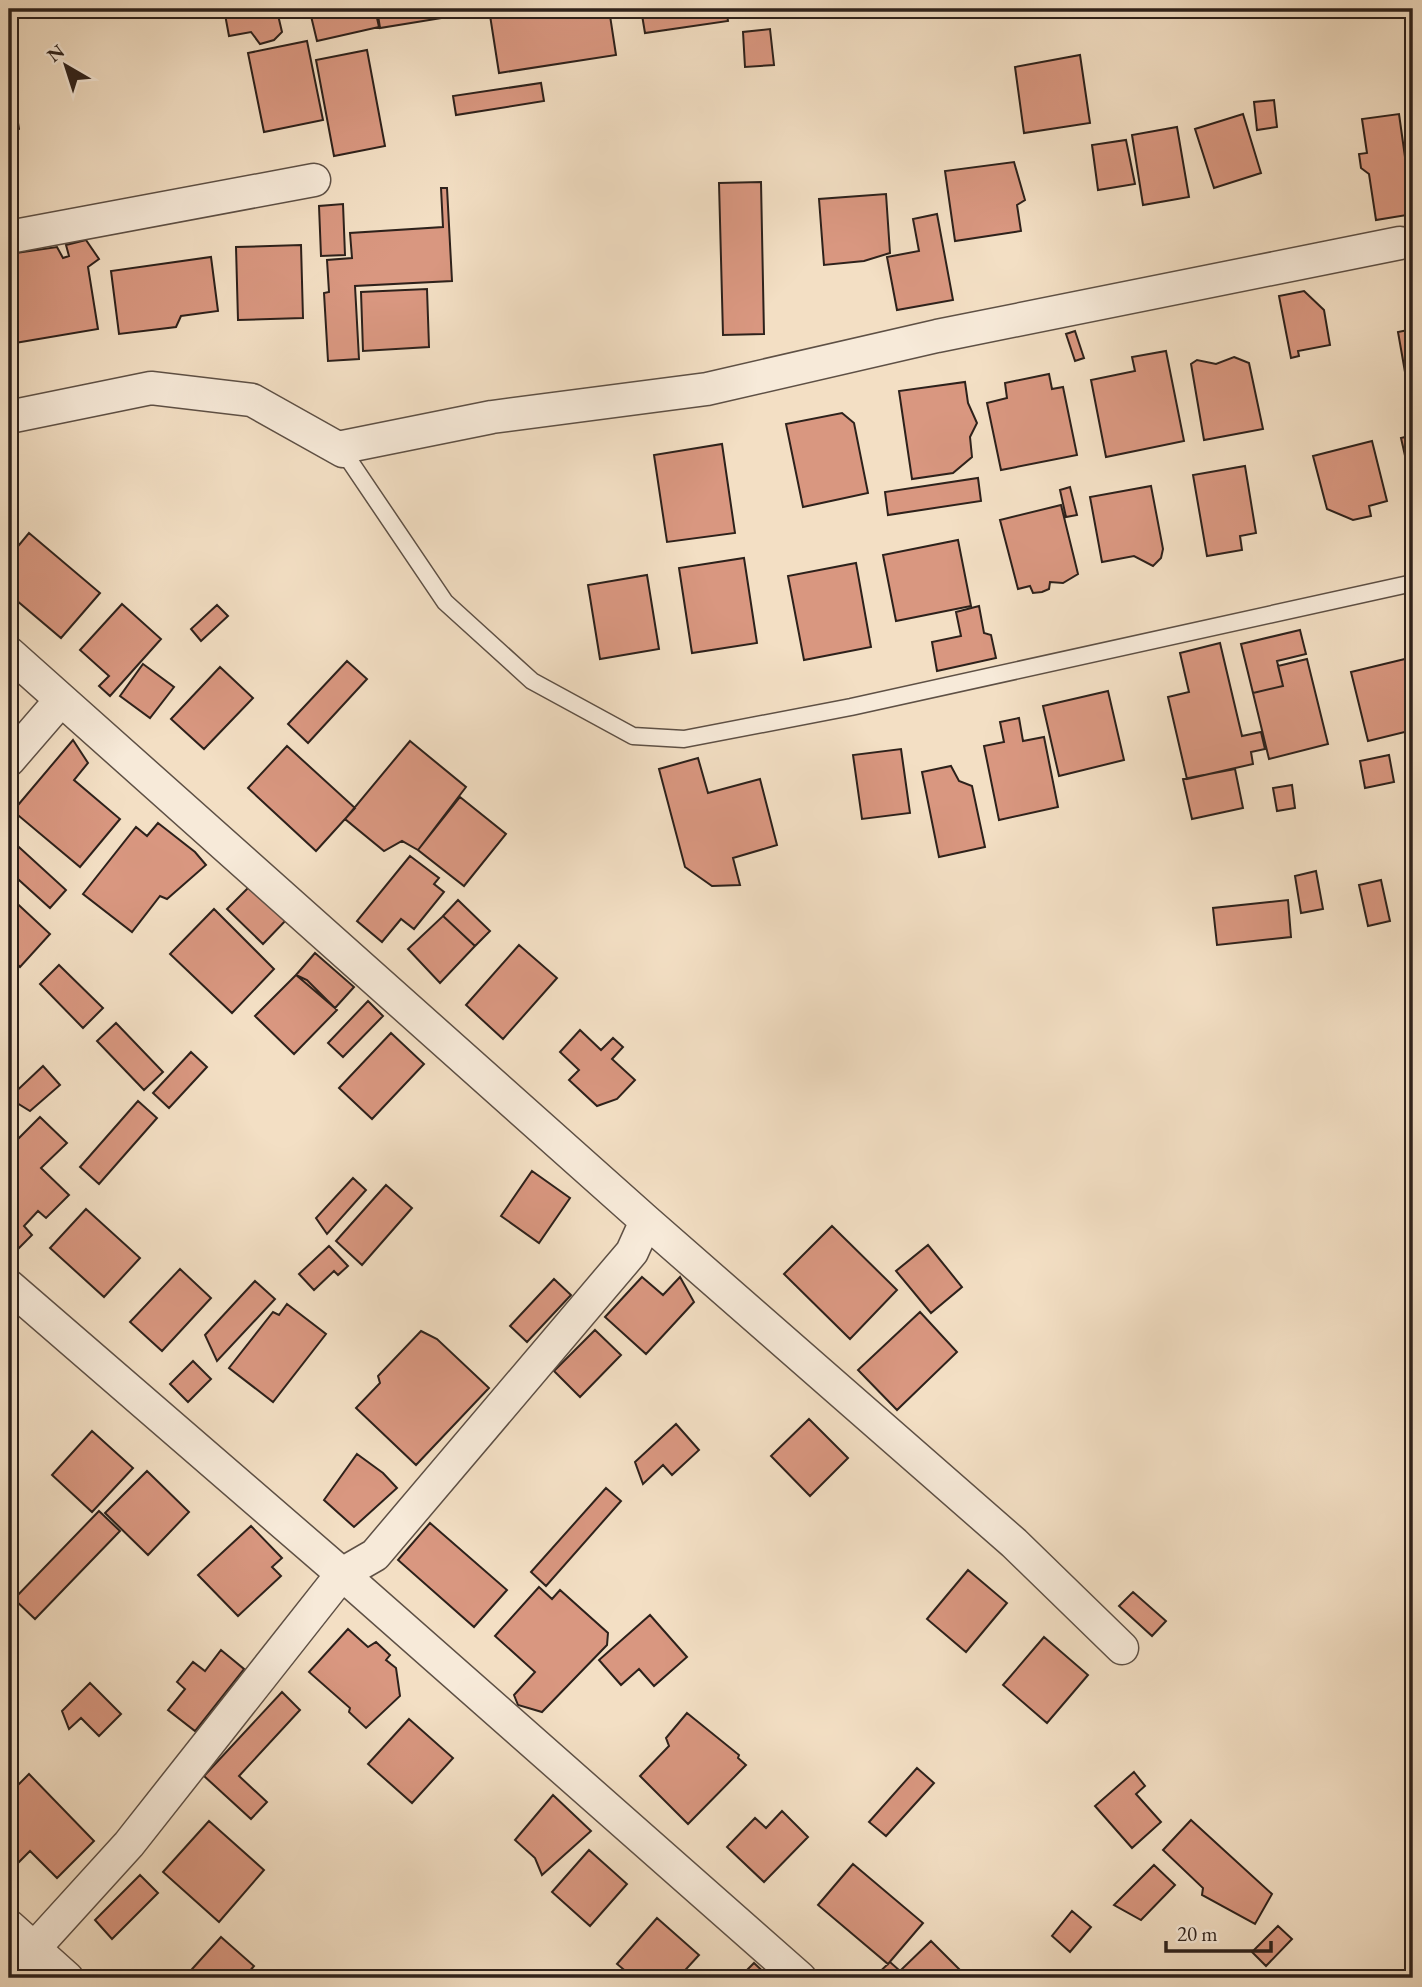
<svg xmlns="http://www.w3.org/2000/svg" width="1422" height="1987" viewBox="0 0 1422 1987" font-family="'EB Garamond',serif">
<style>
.building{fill:#d99780;stroke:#2d211b;stroke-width:2}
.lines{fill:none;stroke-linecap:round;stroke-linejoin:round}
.service-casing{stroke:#5e5045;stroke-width:19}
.minor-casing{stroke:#5e5045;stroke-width:35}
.service{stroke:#f7ead9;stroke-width:16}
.minor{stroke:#f7ead9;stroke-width:32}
</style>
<rect width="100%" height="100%" fill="#f3dfc4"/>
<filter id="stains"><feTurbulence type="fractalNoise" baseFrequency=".00286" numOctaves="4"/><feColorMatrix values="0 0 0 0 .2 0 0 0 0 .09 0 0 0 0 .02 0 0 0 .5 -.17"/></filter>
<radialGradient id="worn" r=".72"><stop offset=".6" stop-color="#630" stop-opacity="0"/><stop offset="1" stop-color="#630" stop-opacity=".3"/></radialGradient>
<!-- building -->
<path class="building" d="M224,9H312L278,15L282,32L274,40L260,44L251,32L229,36Z
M323,9H375L379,27L317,41L311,16L322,13Z
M377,9H446L448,17L380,28Z
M489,9H609L616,55L499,73Z
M641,9H726L728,21L645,33Z
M770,29L774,65L745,67L743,32Z
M307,41L323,120L264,132L248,53Z
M367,50L385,146L334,156L316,60Z
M1080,55L1090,123L1024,133L1015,67Z
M9,67L19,129L9,134Z
M541,83L544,101L456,115L453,96Z
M1274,100L1277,127L1257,130L1254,102Z
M1243,114L1261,173L1214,188L1195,129Z
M1399,114L1413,214L1376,220L1369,174L1361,168L1359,154L1367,153L1362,119Z
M1177,127L1189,197L1143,205L1132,135Z
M1126,140L1135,184L1098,190L1092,145Z
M1014,162L1025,200L1017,205L1021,231L955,241L945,171Z
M761,182L764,334L723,335L719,183Z
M441,188H447L452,281L355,286L359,359L328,361L324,293L329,292L327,260L352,258L350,233L443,227Z
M886,194L890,253L864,261L824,265L819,199Z
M343,204L345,255L321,256L319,206Z
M937,214L953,300L897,310L887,257L919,251L913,219Z
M86,240L99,259L88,267L98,329L9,344V254L57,247L63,258L69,256L66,245Z
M301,245L303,318L238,320L236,247Z
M211,257L218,311L181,316L176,327L119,334L111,271Z
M427,289L429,347L363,351L361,292Z
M1304,291L1324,310L1330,345L1298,351L1299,356L1291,358L1279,296Z
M1413,329V412H1412L1398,332Z
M1075,331L1084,358L1075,361L1066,334Z
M1166,351L1184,441L1106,457L1091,380L1135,371L1132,357Z
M1234,357L1249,363L1263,429L1204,440L1191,364L1197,360L1216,364Z
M1049,374L1052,389L1063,387L1077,455L1001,470L987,403L1007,398L1005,383Z
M965,382L968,403L977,423L970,437L972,457L953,473L912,479L899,391Z
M842,413L854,423L868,493L803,507L786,424Z
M1413,435V491L1401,438Z
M1372,441L1387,501L1369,506L1371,516L1353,520L1327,509L1313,456Z
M722,444L735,533L667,542L654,455Z
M1245,466L1256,533L1240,536L1242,550L1207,556L1193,475Z
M978,478L981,501L888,515L885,492Z
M1151,486L1163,549L1161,558L1153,566L1134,556L1102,562L1090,497Z
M1070,487L1077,515L1066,517L1060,490Z
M1061,505L1078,574L1063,583L1050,582L1049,589L1042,592L1033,593L1030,586L1018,589L1000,520Z
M29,533L100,593L61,638L9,594V557Z
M958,540L971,606L896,621L883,555Z
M744,558L757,643L692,653L679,568Z
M856,563L871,647L804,660L788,576Z
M647,575L659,649L600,659L588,585Z
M122,604L161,639L110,696L99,686L109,676L80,650Z
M217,605L228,616L201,641L191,629Z
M979,606L984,633L991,635L996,658L937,671L932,642L961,636L956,612Z
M1300,630L1306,654L1277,661L1283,686L1253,693L1241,644Z
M1220,643L1242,736L1261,732L1265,749L1251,752L1253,764L1187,779L1168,697L1189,692L1180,653Z
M1409,658L1413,674V730L1368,741L1351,672Z
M1307,659L1328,744L1269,759L1253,693L1283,686L1278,666Z
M347,661L367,679L308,743L288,724Z
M143,664L174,687L150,718L120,696Z
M220,667L253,698L204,749L171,719Z
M1108,691L1124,760L1059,776L1043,706Z
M1019,718L1023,741L1044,737L1058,807L999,820L984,746L1004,742L1000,722Z
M73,740L88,763L74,780L120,819L80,867L13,811Z
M410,741L466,787L418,850L402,841L384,851L345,819Z
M287,746L355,808L316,851L248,788Z
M901,749L910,813L862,819L853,755Z
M1389,755L1394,782L1365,788L1360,761Z
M698,758L708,793L760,779L777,845L733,858L740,885L712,886L685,867L659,769Z
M951,766L959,781L972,786L985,847L939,857L922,772Z
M1235,769L1243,808L1192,819L1183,779Z
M1292,785L1295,808L1277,811L1273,788Z
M460,797L506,834L464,886L418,850Z
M158,823L195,852L206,865L167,899L160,896L132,932L83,894L136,827L147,836Z
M9,838L66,890L50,908L9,871Z
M410,856L439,878L434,884L444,892L414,929L401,919L382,942L357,921Z
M1316,871L1323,909L1301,913L1295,876Z
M1381,880L1390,921L1368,926L1359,885Z
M254,882L289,917L263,944L227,909Z
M9,896L50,934L20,967L9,956Z
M458,900L490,931L475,946L443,916Z
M1288,900L1291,937L1217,945L1213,908Z
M214,909L274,969L232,1013L170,954Z
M443,916L475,946L440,983L408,949Z
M519,945L557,978L503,1039L466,1005Z
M315,953L354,987L335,1008L296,975Z
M59,965L103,1008L83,1028L40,984Z
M296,975L307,980L337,1010L294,1054L255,1016Z
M368,1001L383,1016L343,1057L328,1043Z
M116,1023L163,1072L144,1090L97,1041Z
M580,1030L601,1050L613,1038L623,1047L612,1059L635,1080L617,1099L597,1106L569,1080L579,1070L560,1052Z
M391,1033L424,1064L372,1119L339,1088Z
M191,1052L207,1067L169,1108L153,1093Z
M43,1066L60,1085L30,1111L9,1098Z
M138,1101L157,1118L99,1184L80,1167Z
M40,1117L67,1143L41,1168L69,1195L46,1218L38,1211L24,1226L32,1235L12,1255L9,1252V1148Z
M532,1171L570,1198L539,1243L501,1216Z
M353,1178L366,1190L327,1234L316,1218Z
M386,1185L412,1208L362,1265L336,1241Z
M86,1209L140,1258L104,1297L50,1248Z
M832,1226L897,1290L850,1339L784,1274Z
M928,1245L962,1287L931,1313L896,1271Z
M329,1246L348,1266L338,1275L334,1271L314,1290L299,1274Z
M180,1269L211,1298L162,1351L130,1322Z
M642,1277L663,1295L680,1277L694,1302L646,1354L605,1317Z
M554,1279L571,1295L527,1342L510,1326Z
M255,1281L275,1299L217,1361L205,1335Z
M287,1304L326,1334L273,1402L229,1368L273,1312L279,1315Z
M920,1312L957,1352L897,1410L858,1370Z
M595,1330L621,1355L580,1397L554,1371Z
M421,1331L437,1339L489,1388L416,1465L356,1408L380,1383L378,1376Z
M193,1361L211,1379L188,1402L170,1384Z
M809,1419L848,1458L810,1496L771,1456Z
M676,1424L699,1450L672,1475L663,1465L643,1484L635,1462Z
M92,1431L133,1468L92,1512L52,1475Z
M357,1454L383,1473L397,1488L354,1527L324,1500Z
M147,1471L189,1512L148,1555L105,1513Z
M606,1488L621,1501L546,1586L531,1572Z
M99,1511L120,1531L35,1619L14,1599Z
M430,1523L507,1590L474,1627L398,1560Z
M251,1526L282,1558L272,1567L281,1576L238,1616L198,1575Z
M968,1570L1007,1603L966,1652L927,1619Z
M539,1587L552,1599L560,1590L608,1633L607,1645L542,1712L518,1705L514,1695L535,1672L495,1636Z
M1133,1592L1166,1621L1152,1636L1119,1606Z
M650,1615L687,1657L654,1686L639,1669L621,1685L599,1660Z
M348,1629L368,1647L376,1642L390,1655L386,1660L396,1668L400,1696L366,1728L349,1712L350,1708L309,1672Z
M1044,1637L1088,1675L1047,1723L1003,1685Z
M221,1650L244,1669L195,1731L168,1710L185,1689L177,1682L193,1662L205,1671Z
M90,1683L121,1714L99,1736L81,1718L69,1729L62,1711Z
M282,1692L300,1710L239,1776L267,1802L251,1819L204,1776Z
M687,1713L739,1755L738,1758L746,1765L688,1824L640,1776L669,1746L666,1738Z
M409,1719L453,1758L412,1803L368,1764Z
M917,1768L934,1783L886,1836L869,1822Z
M1134,1772L1145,1786L1136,1794L1161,1822L1132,1848L1095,1806Z
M29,1774L94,1841L57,1878L30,1851L9,1872V1794Z
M553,1795L591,1831L542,1875L535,1858L515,1840Z
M782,1811L808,1837L764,1882L727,1847L755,1818L766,1828Z
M1191,1820L1272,1894L1255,1924L1202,1895L1203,1888L1163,1850Z
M209,1821L264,1870L219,1922L163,1872Z
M589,1850L627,1884L590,1926L552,1892Z
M853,1864L923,1923L888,1964L818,1905Z
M1154,1865L1175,1885L1141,1920L1114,1905Z
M140,1875L158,1893L112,1939L95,1920Z
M1072,1911L1091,1927L1070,1952L1052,1936Z
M657,1918L699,1955L678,1978H634L617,1964Z
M1278,1926L1292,1939L1266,1966L1252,1952Z
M221,1937L254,1966L249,1972L256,1978H184Z
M931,1941L968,1978H873L890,1962L900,1971Z
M754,1963L770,1978H739Z"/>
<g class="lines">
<!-- service casing -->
<g class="service-casing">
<path id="service" d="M343,451L445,602L532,681L633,736L684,739L851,707L1413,583"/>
</g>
<!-- minor casing -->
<g class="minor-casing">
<path id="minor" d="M9,237L314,180
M9,417L151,388L252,400L343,451
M338,448L492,417L707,389L937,336L1400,243
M9,653L646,1221L1014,1543L1122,1648
M9,760L60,701
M9,1286L342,1574L800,1978
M9,1926L67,1978
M9,1976L129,1844L342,1574L375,1555L632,1252L646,1221"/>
</g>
<!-- service -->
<use href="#service" class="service"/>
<!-- minor -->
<use href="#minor" class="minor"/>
</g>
<!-- margin -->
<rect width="1422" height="1987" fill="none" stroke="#f3dfc4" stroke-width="35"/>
<rect x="10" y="10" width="1401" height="1966" fill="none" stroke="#2d211b" stroke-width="3.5"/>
<rect x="18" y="18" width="1387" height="1952" fill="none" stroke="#2d211b" stroke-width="2"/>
<!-- north arrow -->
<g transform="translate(66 66) rotate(321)" stroke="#f7ead9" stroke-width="5" paint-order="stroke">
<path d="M0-5L12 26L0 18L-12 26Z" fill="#2d211b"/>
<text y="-10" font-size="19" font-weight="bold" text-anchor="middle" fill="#2d211b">N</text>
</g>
<!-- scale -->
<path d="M1166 1941v10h105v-10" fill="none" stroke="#2d211b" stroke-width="3.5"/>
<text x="1177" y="1941" font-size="21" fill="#2d211b" stroke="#f7ead9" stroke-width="5" paint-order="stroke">20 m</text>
<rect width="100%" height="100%" filter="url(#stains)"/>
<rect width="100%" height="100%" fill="url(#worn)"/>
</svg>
